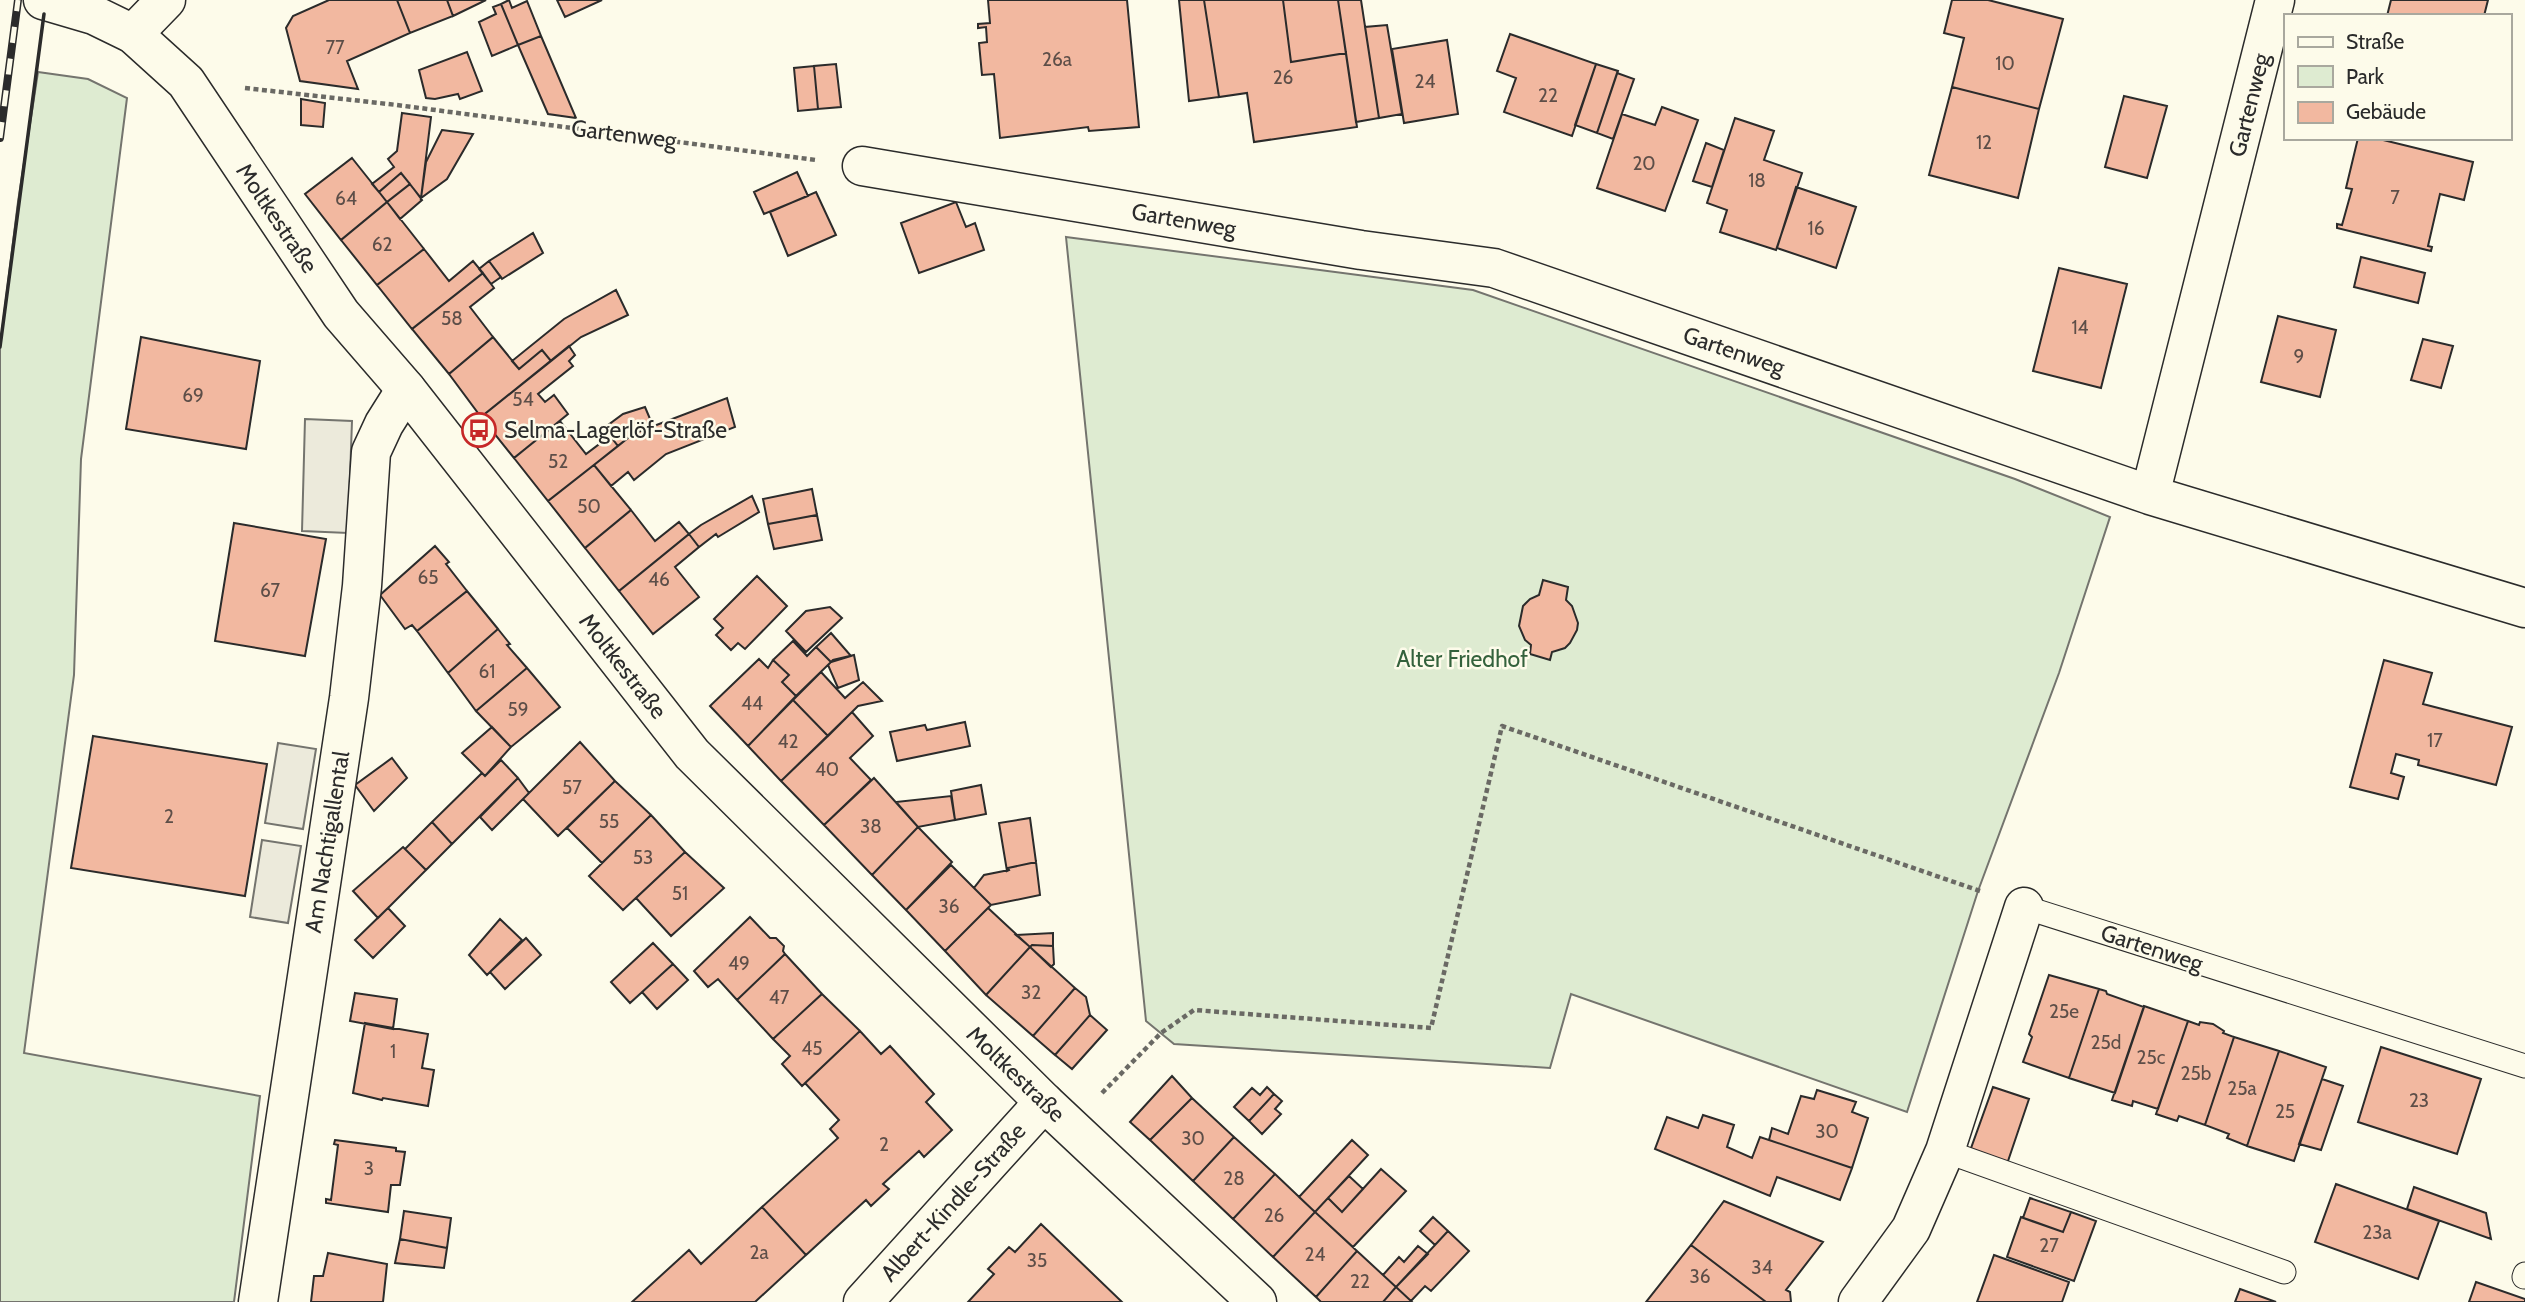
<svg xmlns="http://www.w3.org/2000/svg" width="2525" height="1302" viewBox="0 0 2525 1302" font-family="Cabin,sans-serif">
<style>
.green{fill:#deebd1;stroke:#74746e;stroke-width:2}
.parking{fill:#eceadb;stroke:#74746e;stroke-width:2}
.building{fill:#f2b8a0;stroke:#2b2b2b;stroke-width:2}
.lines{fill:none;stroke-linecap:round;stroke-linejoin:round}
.lane-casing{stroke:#2b2b2b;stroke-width:25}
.street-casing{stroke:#2b2b2b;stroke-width:41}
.secondary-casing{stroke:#2b2b2b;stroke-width:41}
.path{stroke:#6a6964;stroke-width:4.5;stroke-dasharray:5 3.5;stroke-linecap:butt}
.lane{stroke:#fdfbea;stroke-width:23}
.street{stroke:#fdfbea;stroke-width:38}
.secondary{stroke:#fdfbea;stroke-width:38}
.rail-casing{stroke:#2b2b2b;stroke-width:8}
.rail{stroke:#fdfbea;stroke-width:5;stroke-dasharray:16;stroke-linecap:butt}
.wall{stroke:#2b2b2b;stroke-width:3.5}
.labels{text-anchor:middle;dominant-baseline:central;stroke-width:5;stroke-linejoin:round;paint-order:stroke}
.number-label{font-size:19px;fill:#5d4e48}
.street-label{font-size:23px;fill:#2b2b2b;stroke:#fdfbea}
.poi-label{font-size:23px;fill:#2b2b2b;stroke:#fdfbea;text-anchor:start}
.park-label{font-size:23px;fill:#34623c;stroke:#fdfbea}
</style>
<rect width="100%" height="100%" fill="#fdfbea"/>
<!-- green -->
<path class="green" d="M38,72L88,79L127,98L81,459L74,675L24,1053L260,1096L234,1302H0V347L18,202Z
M1066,237L1473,290L2015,479L2110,517L2059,673L1978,891L1907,1112L1571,994L1550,1068L1174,1044L1146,1021Z"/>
<!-- parking -->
<path class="parking" d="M305,419L352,421L348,533L302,531Z
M278,743L316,749L303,829L265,823Z
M262,840L301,846L288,923L250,917Z"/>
<!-- building -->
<path class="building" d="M329,0H397L410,33L347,61L358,89L300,81L286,28L293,16Z
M397,0H447L453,16L410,33Z
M447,0H486L453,16Z
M509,0L512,8L527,1L541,36L518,45L501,4Z
M557,0H602L565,17Z
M988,0H1127L1139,127L1089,131L1088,127L1000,138L994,74L982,75L979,43L987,42L986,27L978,28V24L990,23Z
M1179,0H1204L1219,97L1189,101Z
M1204,0H1283L1291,62L1346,53L1357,127L1254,142L1247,93L1219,97Z
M1283,0H1338L1346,53L1291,62Z
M1338,0H1361L1379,118L1356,122Z
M1952,0H1988L2063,19L2039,109L1952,87L1964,38L1944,33Z
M2391,0H2488L2484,16H2387Z
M501,4L518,45L492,56L479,22L496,14L493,7Z
M1387,25L1402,114L1379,118L1365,27Z
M1510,34L1596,64L1572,136L1504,112L1516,78L1497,71Z
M541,36L576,118L548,114L518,45Z
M1447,40L1458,114L1404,123L1392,49Z
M467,52L482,91L460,99L458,94L435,99L426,98L419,70Z
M836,64L841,107L818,109L814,66Z
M1596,64L1618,71L1597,133L1575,125Z
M814,66L818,109L798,111L794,68Z
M1617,73L1634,79L1613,139L1597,133Z
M1952,87L2039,109L2018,198L1929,175Z
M2124,96L2167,106L2147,178L2105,167Z
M301,99L325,103L323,127L301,125Z
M1662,107L1698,120L1665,211L1597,188L1622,114L1655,125Z
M402,113L431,117L421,198L401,173L379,192L372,184L394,167L388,159L397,151Z
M1735,118L1774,131L1764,160L1802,173L1776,250L1720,232L1727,210L1707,203Z
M442,130L473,134L447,179L421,198L426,162Z
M2358,138H2375L2473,162L2464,200L2440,194L2428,246L2432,247L2431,251L2337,228V224L2342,225L2352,189L2346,188Z
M1706,143L1724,150L1712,187L1693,181Z
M352,158L387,202L341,240L305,194Z
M797,172L808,196L764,214L754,192Z
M401,173L410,184L387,202L379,192Z
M410,184L422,200L400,219L387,202Z
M1796,187L1856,207L1836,268L1777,248Z
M816,192L836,235L788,256L770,212Z
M387,202L424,249L377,285L341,240Z
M956,202L966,227L975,223L984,250L919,273L901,223Z
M533,233L543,253L502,279L489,261Z
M424,249L449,281L473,261L483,273L412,329L377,285Z
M2361,257L2425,273L2418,303L2354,287Z
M489,261L501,277L491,284L479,269Z
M2059,268L2127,284L2101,388L2033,371Z
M483,273L494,288L470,307L493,337L449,374L412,329Z
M616,290L628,315L581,337L551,361L542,350L519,369L512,361L564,319Z
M2278,316L2336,330L2320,397L2261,382Z
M141,337L260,361L246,449L126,429Z
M493,337L519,369L542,350L551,361L481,417L449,374Z
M2423,339L2453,346L2441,388L2411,380Z
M569,346L575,355L569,361L573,366L538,394L545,402L554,395L568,414L514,458L481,417Z
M727,398L735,427L666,454L634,480L628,472L611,486L594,465L633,434Z
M645,407L653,426L633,434L618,446L604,428L623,414Z
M560,421L586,454L610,436L618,446L548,501L514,458Z
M594,465L631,510L585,548L548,501Z
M812,489L817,515L768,524L763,499Z
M752,496L759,512L718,537L716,534L699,547L689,534L701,525Z
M631,510L655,541L679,522L689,534L619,591L585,548Z
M817,515L822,540L774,549L768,524Z
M234,523L326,539L305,656L215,641Z
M689,534L699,547L675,567L699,597L653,634L619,591Z
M435,546L449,562L446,564L467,591L417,631L412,625L405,629L380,595Z
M757,576L787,606L745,649L738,643L731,650L716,635L723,628L714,619Z
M1543,580L1568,587L1566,600L1572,606L1578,623L1577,630L1570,643L1565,648L1552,652L1550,660L1530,654L1531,645L1525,640L1519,626L1523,606L1530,599L1539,595Z
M467,591L498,629L448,673L417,631Z
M830,607L842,618L806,652L786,631L806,611Z
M498,629L510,644L507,645L527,668L476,711L448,673Z
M831,633L851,656L831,662L816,647Z
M793,641L807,656L816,647L831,662L796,696L782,682L789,675L773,660Z
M854,655L859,680L838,688L828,665L833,660Z
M759,659L768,668L773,660L789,675L782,682L796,696L748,746L710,706Z
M2384,660L2432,673L2423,704L2512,727L2496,785L2418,765L2419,760L2396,754L2391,773L2404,777L2398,799L2350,787Z
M527,668L560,707L511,747L476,711Z
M821,672L845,698L863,682L882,701L858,706L828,736L793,700Z
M793,700L828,736L781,781L748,746Z
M852,712L873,736L850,758L871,780L824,825L781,781Z
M965,722L970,746L897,761L890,732L925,725L927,730Z
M492,727L511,747L485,776L462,753Z
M93,736L267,764L245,896L71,868Z
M580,742L615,781L558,836L523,799Z
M392,758L407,778L374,811L355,785Z
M501,760L518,778L452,844L432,822L482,773L485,776Z
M518,778L529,793L492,830L480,817Z
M874,778L918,827L872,875L824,825Z
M615,781L651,815L602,863L567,828Z
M981,785L986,814L955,820L951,791Z
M951,796L955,820L918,827L896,802Z
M651,815L685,852L623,910L589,876Z
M1030,818L1036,862L1008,868L1009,870L1007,871L999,823Z
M432,822L452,844L426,870L405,849Z
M918,827L952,862L906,910L872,875Z
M403,847L426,870L378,918L353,891Z
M685,852L724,888L671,936L636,898Z
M1036,862L1040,895L991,905L974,888L984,875L1009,870L1008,868Z
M951,865L991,905L945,951L906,910Z
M388,908L405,926L373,958L355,940Z
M988,908L1030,947L986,995L945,951Z
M750,917L770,938H776L784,946L783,951L785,954L737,1000L718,979L708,987L694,971Z
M500,919L522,940L487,975L469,955Z
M1053,933V946L1032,945L1030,947L1016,935Z
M526,938L541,955L505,989L490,972Z
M653,943L673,964L630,1003L611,982Z
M1032,945L1053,946L1054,964L1051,967L1030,947Z
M1030,947L1075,988L1033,1036L986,995Z
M785,954L822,994L773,1039L737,1000Z
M673,964L688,980L657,1009L642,992Z
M2049,975L2099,989L2069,1078L2023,1062L2032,1037L2029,1034Z
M1075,988L1086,997L1090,1015L1055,1055L1033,1036Z
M2099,989L2106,991L2107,994L2144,1007L2115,1093L2069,1078Z
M355,993L397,999L393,1029L350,1021Z
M822,994L860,1031L802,1086L782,1064L790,1056L773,1039Z
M2144,1006L2188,1021L2158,1109L2133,1101L2132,1106L2112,1100Z
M1090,1015L1107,1030L1072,1069L1055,1055Z
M2188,1021L2199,1025L2200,1022L2213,1024L2224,1031L2223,1033L2234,1037L2205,1125L2179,1116L2177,1121L2156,1114Z
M365,1023L428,1034L422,1068L434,1070L428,1106L383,1098L382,1100L353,1093Z
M860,1031L881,1054L890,1046L934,1094L926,1102L952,1130L924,1157L919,1151L883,1184L889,1189L871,1206L866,1200L806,1255L762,1207L838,1138L830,1129L839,1120L805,1083Z
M2234,1037L2279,1051L2247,1146L2227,1138L2229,1134L2205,1125Z
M2381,1047L2481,1079L2457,1154L2358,1122Z
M2279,1051L2326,1067L2294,1161L2247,1146Z
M1172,1076L1192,1098L1150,1140L1130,1122Z
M2322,1079L2343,1086L2321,1150L2299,1144Z
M1267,1087L1274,1094L1249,1121L1234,1107L1252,1088L1260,1095Z
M1993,1087L2029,1099L2007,1164L1970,1151Z
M1817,1090L1856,1102L1852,1112L1868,1118L1852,1168L1769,1140L1772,1128L1788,1134L1801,1096L1814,1099Z
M1274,1094L1282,1101L1275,1109L1281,1114L1262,1134L1249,1121Z
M1192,1098L1234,1137L1193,1181L1150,1140Z
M1703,1115L1734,1125L1727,1147L1752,1158L1760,1137L1852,1168L1840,1200L1777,1177L1770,1196L1655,1149L1667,1117L1698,1128Z
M1234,1137L1275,1174L1233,1219L1193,1181Z
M335,1140L396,1148V1151L405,1152L400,1185H391L388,1212L326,1203V1199L331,1200L338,1145L334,1144Z
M1352,1140L1368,1155L1315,1212L1299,1197Z
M1381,1169L1406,1191L1353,1247L1315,1212L1328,1198L1342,1212Z
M1275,1174L1315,1212L1273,1257L1233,1219Z
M1349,1176L1363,1189L1342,1212L1328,1198Z
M2336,1184L2439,1221L2418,1279L2315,1242Z
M2414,1187L2486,1213L2491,1239L2407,1209Z
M2030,1198L2071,1212L2063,1232L2023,1218Z
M1724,1201L1823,1242L1786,1290L1790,1292L1791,1302H1766L1691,1245Z
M762,1207L806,1255L755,1302H632L689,1250L701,1264Z
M404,1211L451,1218L447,1248L400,1239Z
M1315,1212L1357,1251L1316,1297L1273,1257Z
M2071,1212L2096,1221L2074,1281L2007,1257L2021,1217L2063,1232Z
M1433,1217L1448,1231L1435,1245L1420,1231Z
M1041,1224L1122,1302H968L994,1274L988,1269L1009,1247L1015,1252Z
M1448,1231L1469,1251L1431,1291L1425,1286L1411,1301L1396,1287Z
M400,1239L447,1248L444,1268L395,1263Z
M1691,1245L1766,1302H1646Z
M1418,1246L1428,1254L1396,1287L1383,1275L1399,1257L1404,1262Z
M1357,1251L1396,1287L1383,1302H1321L1316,1297Z
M328,1253L387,1264L383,1302H311L314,1276H323Z
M1994,1255L2069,1282L2062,1302H1977Z
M2476,1282L2525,1299V1302H2469Z
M1396,1287L1411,1301L1412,1302H1383Z
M2240,1289L2276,1302H2235Z"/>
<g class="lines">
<!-- lane casing -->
<g class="lane-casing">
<path id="lane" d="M2024,907L2525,1066
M1945,1151L2284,1272
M2524,1277L2525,1274"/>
</g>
<!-- street casing -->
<g class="street-casing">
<path id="street" d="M133,34L166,0
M862,166L1361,250L1494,268L2150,495L2275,0
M2150,495L2525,608
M258,1302L349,698L362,586L371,452L384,424L406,389
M863,1302L1044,1102
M1858,1302L1911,1229L1945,1151L2024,907"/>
</g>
<!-- secondary casing -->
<g class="secondary-casing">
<path id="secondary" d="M43,0L94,15L133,34L186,82L341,314L406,389L692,754L1044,1102L1257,1302"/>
</g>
<!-- path -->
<path class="path" d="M245,88L397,105L816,160
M1102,1093L1161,1033L1194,1010L1431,1028L1502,726L1980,891"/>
<!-- lane -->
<use href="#lane" class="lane"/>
<!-- street -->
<use href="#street" class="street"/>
<!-- secondary -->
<use href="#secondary" class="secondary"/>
<!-- rail casing -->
<g class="rail-casing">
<path id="rail" d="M0,138L18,0"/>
</g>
<!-- rail -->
<use href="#rail" class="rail"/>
<!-- wall -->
<path class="wall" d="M0,347L44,14"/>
</g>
<!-- icons -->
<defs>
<g id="bus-ring" transform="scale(1.75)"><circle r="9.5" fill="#fdfbea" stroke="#c62828" stroke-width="1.5"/><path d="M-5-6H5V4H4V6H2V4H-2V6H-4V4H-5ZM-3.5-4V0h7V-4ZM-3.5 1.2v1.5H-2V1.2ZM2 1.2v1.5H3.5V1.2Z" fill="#c62828"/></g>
</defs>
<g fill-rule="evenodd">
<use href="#bus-ring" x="479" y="430"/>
</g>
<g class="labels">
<!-- number labels -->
<g class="number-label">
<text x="335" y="47">77</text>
<text x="1057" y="59">26a</text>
<text x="2005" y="63">10</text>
<text x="1283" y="77">26</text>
<text x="1425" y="81">24</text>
<text x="1548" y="95">22</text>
<text x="1984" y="142">12</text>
<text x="1644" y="163">20</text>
<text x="1757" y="180">18</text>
<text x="2395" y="197">7</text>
<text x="346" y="198">64</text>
<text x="1816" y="228">16</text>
<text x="382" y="244">62</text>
<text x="452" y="318">58</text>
<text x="2080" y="327">14</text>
<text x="2299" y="356">9</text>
<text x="193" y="395">69</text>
<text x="523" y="399">54</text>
<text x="558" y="461">52</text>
<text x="589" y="506">50</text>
<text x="428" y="577">65</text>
<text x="659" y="579">46</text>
<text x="270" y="590">67</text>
<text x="487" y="671">61</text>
<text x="752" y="703">44</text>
<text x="518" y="709">59</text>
<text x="2435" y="740">17</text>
<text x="788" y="741">42</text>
<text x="827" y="769">40</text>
<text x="572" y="787">57</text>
<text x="169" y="816">2</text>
<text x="609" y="821">55</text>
<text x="871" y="826">38</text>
<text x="643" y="857">53</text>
<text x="680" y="893">51</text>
<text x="949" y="906">36</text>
<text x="739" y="963">49</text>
<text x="1031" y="992">32</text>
<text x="779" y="997">47</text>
<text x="2064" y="1011">25e</text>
<text x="2106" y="1042">25d</text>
<text x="812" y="1048">45</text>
<text x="393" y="1051">1</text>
<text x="2151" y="1057">25c</text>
<text x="2196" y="1073">25b</text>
<text x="2242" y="1088">25a</text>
<text x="2419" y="1100">23</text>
<text x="2285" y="1111">25</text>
<text x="1827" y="1131">30</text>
<text x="1193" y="1138">30</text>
<text x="884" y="1144">2</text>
<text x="369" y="1168">3</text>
<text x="1234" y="1178">28</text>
<text x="1274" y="1215">26</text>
<text x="2377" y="1232">23a</text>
<text x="2049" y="1245">27</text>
<text x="759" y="1252">2a</text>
<text x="1315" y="1254">24</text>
<text x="1037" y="1260">35</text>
<text x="1762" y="1267">34</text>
<text x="1700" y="1276">36</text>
<text x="1360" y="1281">22</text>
</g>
<!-- street labels -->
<g class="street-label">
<text transform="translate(2249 105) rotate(-76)">Gartenweg</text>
<text transform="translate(624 134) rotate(7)">Gartenweg</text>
<text transform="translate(277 218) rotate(56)">Moltkestraße</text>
<text transform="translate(1184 220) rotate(10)">Gartenweg</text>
<text transform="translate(1734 351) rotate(19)">Gartenweg</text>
<text transform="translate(623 666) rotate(52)">Moltkestraße</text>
<text transform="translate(327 842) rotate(-81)">Am Nachtigallental</text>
<text transform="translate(2152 948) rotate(18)">Gartenweg</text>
<text transform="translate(1016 1074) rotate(44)">Moltkestraße</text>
<text transform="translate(953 1202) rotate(-48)">Albert-Kindle-Straße</text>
</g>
<!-- poi labels -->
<g class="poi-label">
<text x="504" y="430">Selma-Lagerlöf-Straße</text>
</g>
<!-- park labels -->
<g class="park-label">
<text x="1462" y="659">Alter Friedhof</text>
</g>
</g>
<!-- legend -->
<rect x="2284" y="14" width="228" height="126" fill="#fdfbea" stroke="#a9a89e" stroke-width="2"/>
<rect x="2298" y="37" width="35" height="10" fill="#fdfbea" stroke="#a9a89e" stroke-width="2"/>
<text x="2346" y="49" font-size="21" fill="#2b2b2b">Straße</text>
<rect x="2298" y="66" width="35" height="21" fill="#deebd1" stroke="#a9a89e" stroke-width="2"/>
<text x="2346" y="84" font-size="21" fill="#2b2b2b">Park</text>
<rect x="2298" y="102" width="35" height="21" fill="#f2b8a0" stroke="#a9a89e" stroke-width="2"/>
<text x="2346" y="119" font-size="21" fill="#2b2b2b">Gebäude</text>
</svg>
